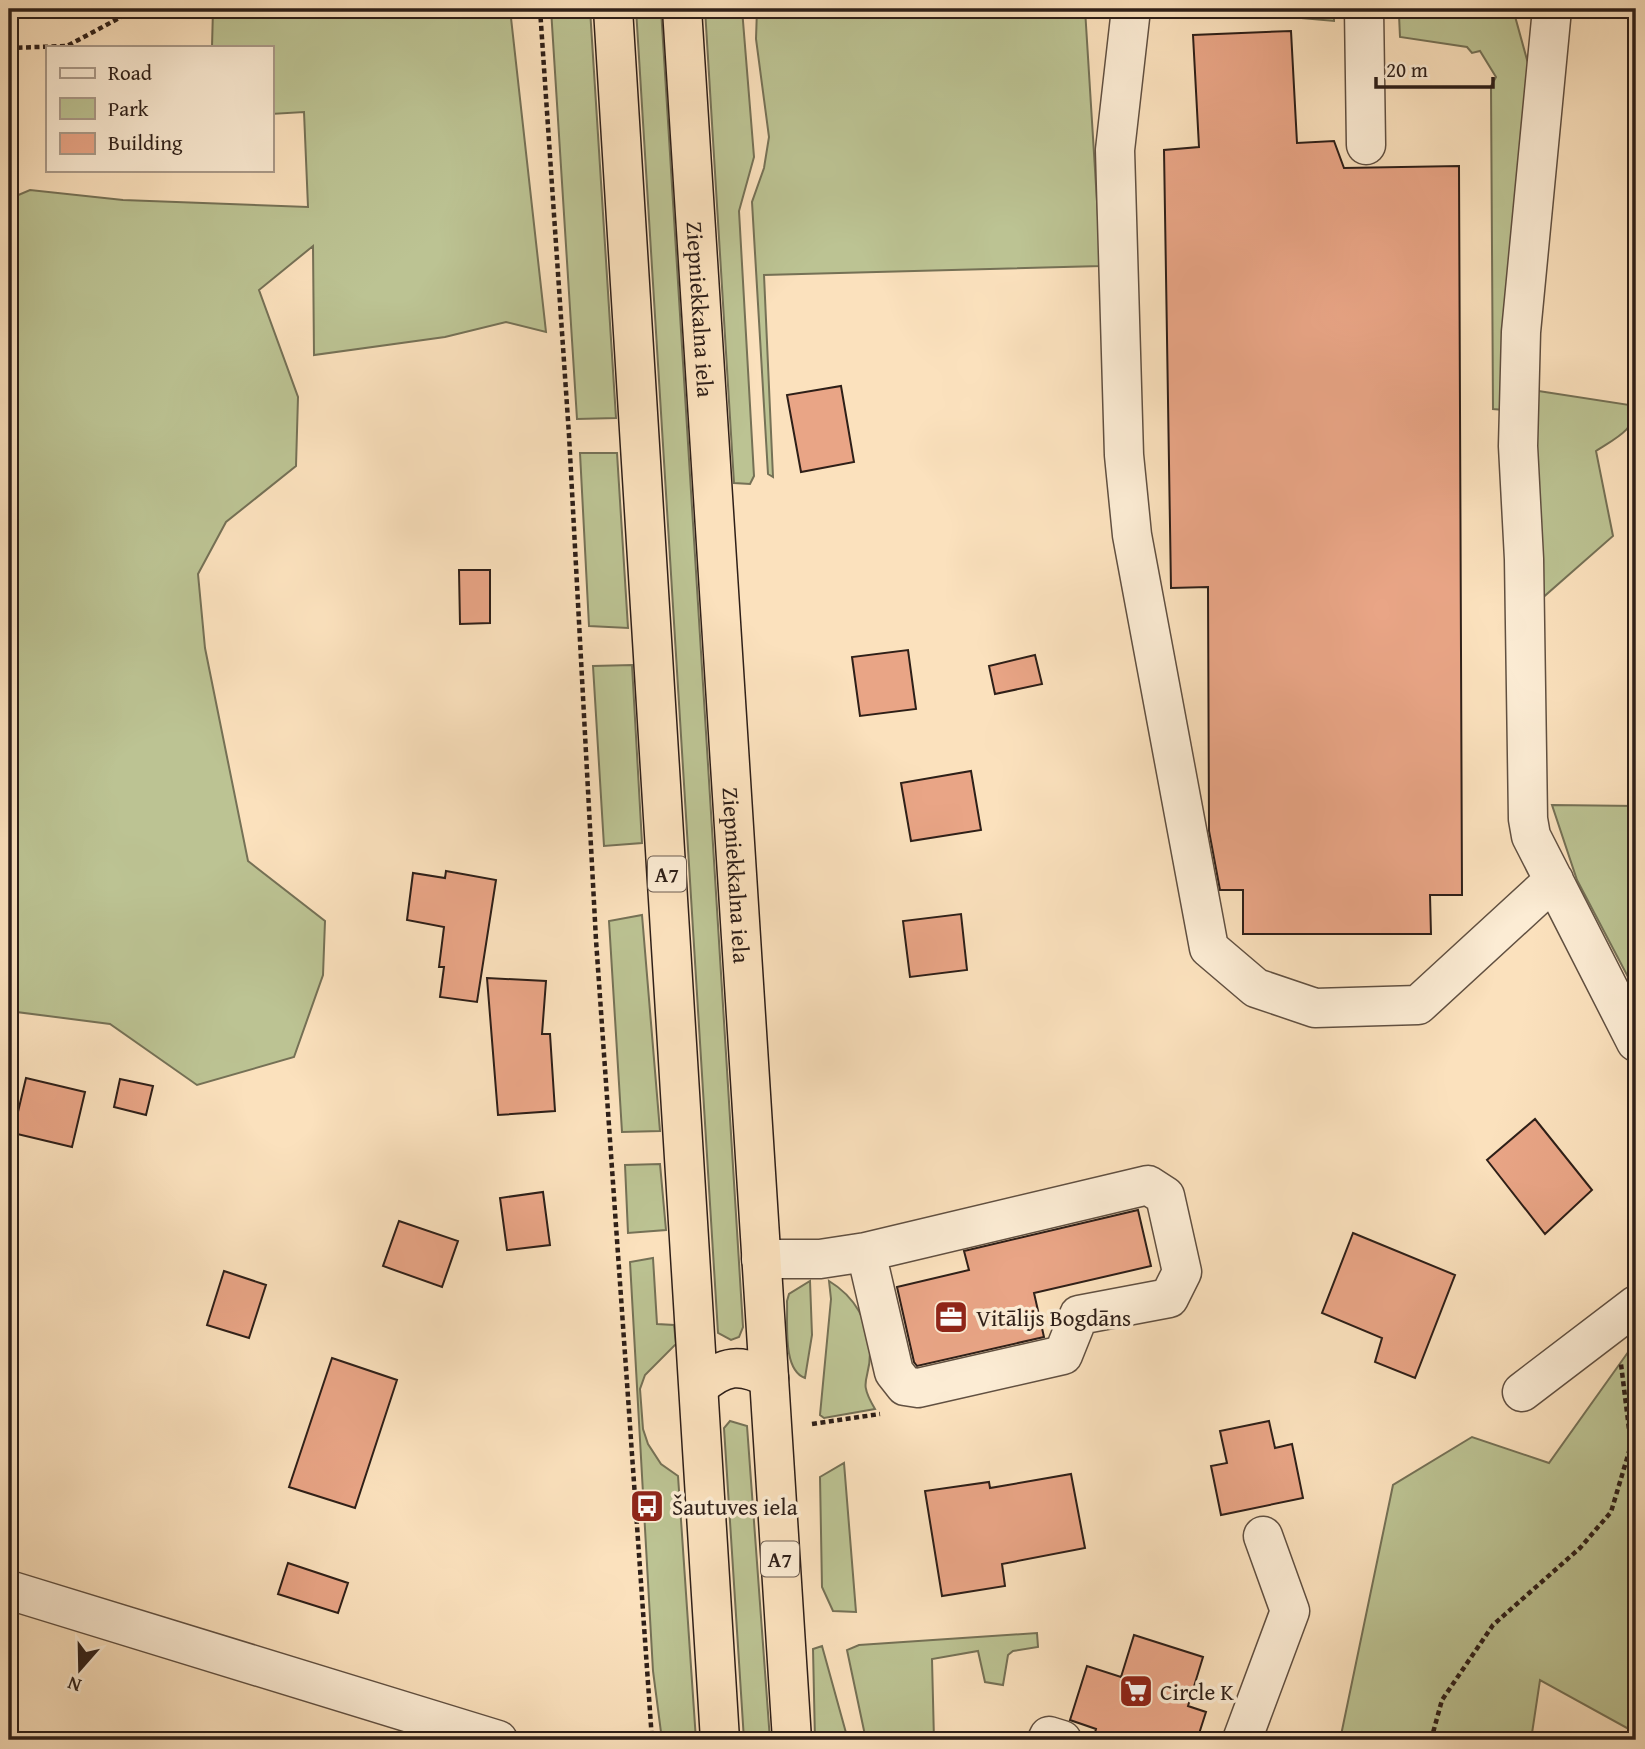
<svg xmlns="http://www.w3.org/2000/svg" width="1645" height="1749" viewBox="0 0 1645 1749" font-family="'Gentium Book Plus',serif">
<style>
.green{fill:#bcc393;stroke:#757156;stroke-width:2}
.building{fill:#e9a586;stroke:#2e1f18;stroke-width:2}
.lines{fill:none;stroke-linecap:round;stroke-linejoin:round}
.minor-casing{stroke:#615041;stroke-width:41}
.highway-casing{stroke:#2e1f18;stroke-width:41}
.path{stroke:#2e1f18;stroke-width:4.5;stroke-dasharray:5 3.5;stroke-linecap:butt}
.minor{stroke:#fcecd4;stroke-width:38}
.highway{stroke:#fbe1bd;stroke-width:38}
.labels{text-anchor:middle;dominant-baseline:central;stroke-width:7;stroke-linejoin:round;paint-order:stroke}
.shield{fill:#fcecd4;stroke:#6c5c50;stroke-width:2}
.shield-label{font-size:21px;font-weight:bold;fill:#2e1f18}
.street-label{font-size:23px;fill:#2e1f18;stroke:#fcecd4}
.poi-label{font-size:23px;fill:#2e1f18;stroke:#fcecd4;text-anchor:start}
</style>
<rect width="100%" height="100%" fill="#fbe1bd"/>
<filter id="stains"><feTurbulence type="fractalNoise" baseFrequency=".00286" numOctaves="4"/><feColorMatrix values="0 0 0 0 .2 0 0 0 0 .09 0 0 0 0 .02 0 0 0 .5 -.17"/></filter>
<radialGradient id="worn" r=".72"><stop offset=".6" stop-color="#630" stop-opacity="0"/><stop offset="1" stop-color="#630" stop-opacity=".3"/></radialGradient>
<!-- green -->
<path class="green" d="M213,9H510L546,332L506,322L445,337L314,355L313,246L259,290L298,397L296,466L226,522L198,574L205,648L248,861L325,921L323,975L294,1057L197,1085L110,1024L9,1011V199L30,190L123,200L308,207L304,112L271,114V47H212Z
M551,9H590L616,418L577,419Z
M636,9H661L743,1327L739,1337L731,1340L718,1333Z
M705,9H742L754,157L739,211L754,476L750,484L734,483Z
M757,9H1085L1101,266L764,275L773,477L768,474L752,202L764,168L769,137L756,39Z
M1199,9H1334V21Z
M1403,9H1513L1529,67L1504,410L1493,409L1491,86L1496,77L1480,51L1472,53L1467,47L1400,37L1399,15Z
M1532,390L1636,406C1636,430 1614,439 1596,451L1613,536L1540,600Z
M580,453H617L628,628L589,626Z
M632,665L642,843L604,846L593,666Z
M1552,805L1636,806V976L1628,977L1577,880Z
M642,915L660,1131L622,1132L609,921Z
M660,1164L666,1230L628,1233L625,1165Z
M653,1258L657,1324L674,1325L676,1344L645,1375L640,1389L643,1429L648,1444L661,1464L678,1476L696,1740H662L653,1671L630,1262Z
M810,1281L812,1335L805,1378C782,1370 788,1322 787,1301L789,1294Z
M829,1281C854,1296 870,1322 870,1353C870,1382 857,1379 875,1409L824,1418L820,1415L831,1299Z
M1636,1341V1733L1540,1680L1531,1740H1340L1393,1485L1472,1437L1549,1463Z
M730,1421L747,1426L770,1740H744L724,1428Z
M844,1463L856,1612L833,1611L822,1587L820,1477Z
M1037,1633L1038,1647L1013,1651L1008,1655L1003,1685L985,1682L978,1651L932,1659L934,1740H866L847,1650L859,1645Z
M822,1646L848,1740H815L813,1649Z"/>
<!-- building -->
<path class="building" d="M1291,31L1297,143L1334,141L1344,168L1459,166L1462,895H1430L1431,934H1243V890H1220L1209,831L1208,587L1171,588L1164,150L1199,147L1193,35Z
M841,386L854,462L801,472L787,395Z
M459,570H490V623L460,624Z
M908,650L916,709L860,716L852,657Z
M1035,655L1042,684L995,694L989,666Z
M971,771L981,830L911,841L901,783Z
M446,871L496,880L477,1002L440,997L444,967H439L444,927L407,920L413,873L445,878Z
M961,914L967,970L910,977L903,921Z
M487,978L546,981L542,1034H550L555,1111L498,1115Z
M26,1078L85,1092L72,1147L13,1133Z
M120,1079L153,1086L146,1115L114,1107Z
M1535,1119L1592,1190L1545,1234L1487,1160Z
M543,1192L550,1245L507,1250L500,1198Z
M1138,1210L1151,1266L1034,1293L1044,1337L917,1366L914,1362L897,1287L969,1270L964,1251Z
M399,1221L458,1241L442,1287L383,1266Z
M1353,1233L1455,1275L1415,1378L1375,1362L1382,1338L1322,1313Z
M224,1271L266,1285L249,1338L207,1325Z
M332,1358L397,1380L355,1508L289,1487Z
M1269,1421L1275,1448L1292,1444L1303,1498L1221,1515L1211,1466L1227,1463L1220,1431Z
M1071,1474L1085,1548L1002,1564L1005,1586L942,1596L925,1491L989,1482L990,1488Z
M288,1563L348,1583L338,1613L278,1594Z
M1134,1635L1203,1657L1188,1706L1206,1712L1197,1740H1093L1096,1729L1070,1720L1087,1666L1121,1677Z"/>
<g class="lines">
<!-- minor casing -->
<g class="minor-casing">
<path id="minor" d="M1131,9L1115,150L1124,455L1132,535L1209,948L1256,988L1315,1008L1418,1005L1554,880
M1364,9L1366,145
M1552,9L1521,332L1518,446L1524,559L1528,819L1531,836L1636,1042
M1148,1185L1165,1196L1182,1272L1169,1298L1079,1315L1063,1355L918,1388L905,1386L894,1372L866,1252Z
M761,1259H820L866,1252
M1522,1392L1636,1305
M9,1590L498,1740
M1047,1740L1049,1736L1062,1740
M1242,1740L1290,1611L1263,1536"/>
</g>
<!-- highway casing -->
<g class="highway-casing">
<g id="highway">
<path d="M613,9L720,1740"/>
<path id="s1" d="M682,9L792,1740"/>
<path d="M700,1386C724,1365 740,1363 769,1378"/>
</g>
</g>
<!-- path -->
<path class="path" d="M540,9L569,435L596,940L652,1740
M9,25L22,9
M9,48L67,46L123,16L126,9
M812,1424L880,1414
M1631,1446L1636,1458
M1431,1740L1442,1700L1493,1625L1580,1548L1611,1512L1631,1445L1621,1364"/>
<!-- minor -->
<use href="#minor" class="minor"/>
<!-- highway -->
<use href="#highway" class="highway"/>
</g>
<!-- icons -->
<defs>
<g id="office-square" transform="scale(1.75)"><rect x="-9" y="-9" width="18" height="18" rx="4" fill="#8f2418" stroke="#fcecd4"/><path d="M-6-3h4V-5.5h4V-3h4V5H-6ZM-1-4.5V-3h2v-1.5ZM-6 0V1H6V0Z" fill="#fff"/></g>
<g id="bus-square" transform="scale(1.75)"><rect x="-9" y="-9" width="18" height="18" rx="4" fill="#8f2418" stroke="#fcecd4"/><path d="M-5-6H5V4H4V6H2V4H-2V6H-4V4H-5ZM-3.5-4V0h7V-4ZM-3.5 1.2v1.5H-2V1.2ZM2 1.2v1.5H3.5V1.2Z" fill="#fff"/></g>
<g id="supermarket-square" transform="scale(1.75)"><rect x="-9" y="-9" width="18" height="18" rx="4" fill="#8f2418" stroke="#fcecd4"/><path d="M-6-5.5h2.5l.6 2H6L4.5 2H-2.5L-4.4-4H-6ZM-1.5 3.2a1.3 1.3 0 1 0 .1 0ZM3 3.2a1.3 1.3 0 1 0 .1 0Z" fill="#fff"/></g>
</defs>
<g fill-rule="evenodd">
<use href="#office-square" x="951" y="1317"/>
<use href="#bus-square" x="647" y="1506"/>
<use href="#supermarket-square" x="1136" y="1691"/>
</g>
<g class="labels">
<!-- shield labels -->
<g class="shield">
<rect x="648" y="856.5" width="38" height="35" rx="5"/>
<rect x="761" y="1541.5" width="38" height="35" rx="5"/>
</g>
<g class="shield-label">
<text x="667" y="874">A7</text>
<text x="780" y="1559">A7</text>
</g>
<!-- street labels -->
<g class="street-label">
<text stroke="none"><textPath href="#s1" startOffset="301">Ziepniekkalna iela</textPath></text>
<text stroke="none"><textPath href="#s1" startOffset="868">Ziepniekkalna iela</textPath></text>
</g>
<!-- poi labels -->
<g class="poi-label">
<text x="976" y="1317">Vitālijs Bogdāns</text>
<text x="672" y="1506">Šautuves iela</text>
<text x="1160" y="1691">Circle K</text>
</g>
</g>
<!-- margin -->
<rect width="1645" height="1749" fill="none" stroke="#fbe1bd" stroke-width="35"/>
<rect x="10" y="10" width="1624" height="1728" fill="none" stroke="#2e1f18" stroke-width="3.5"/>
<rect x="18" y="18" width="1610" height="1714" fill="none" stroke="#2e1f18" stroke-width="2"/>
<!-- legend -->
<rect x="46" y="46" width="228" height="126" fill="#fcecd4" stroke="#aa9a89" stroke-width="2"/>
<rect x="60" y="68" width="35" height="10" fill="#fcecd4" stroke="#aa9a89" stroke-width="2"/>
<text x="108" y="80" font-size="21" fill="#2e1f18">Road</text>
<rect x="60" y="98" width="35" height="21" fill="#bcc393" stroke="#aa9a89" stroke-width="2"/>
<text x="108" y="116" font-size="21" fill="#2e1f18">Park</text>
<rect x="60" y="133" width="35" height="21" fill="#e9a586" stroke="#aa9a89" stroke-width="2"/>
<text x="108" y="150" font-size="21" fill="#2e1f18">Building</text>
<!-- north arrow -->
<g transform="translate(80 1669) rotate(200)" stroke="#fcecd4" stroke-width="5" paint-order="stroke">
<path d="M0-5L12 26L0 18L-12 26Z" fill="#2e1f18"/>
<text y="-10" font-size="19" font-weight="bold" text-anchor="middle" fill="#2e1f18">N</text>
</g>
<!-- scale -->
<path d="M1376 77v10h117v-10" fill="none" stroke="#2e1f18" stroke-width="3.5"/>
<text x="1386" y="77" font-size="21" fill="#2e1f18" stroke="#fcecd4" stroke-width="5" paint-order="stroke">20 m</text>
<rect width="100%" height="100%" filter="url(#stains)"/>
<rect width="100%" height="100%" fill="url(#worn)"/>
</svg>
